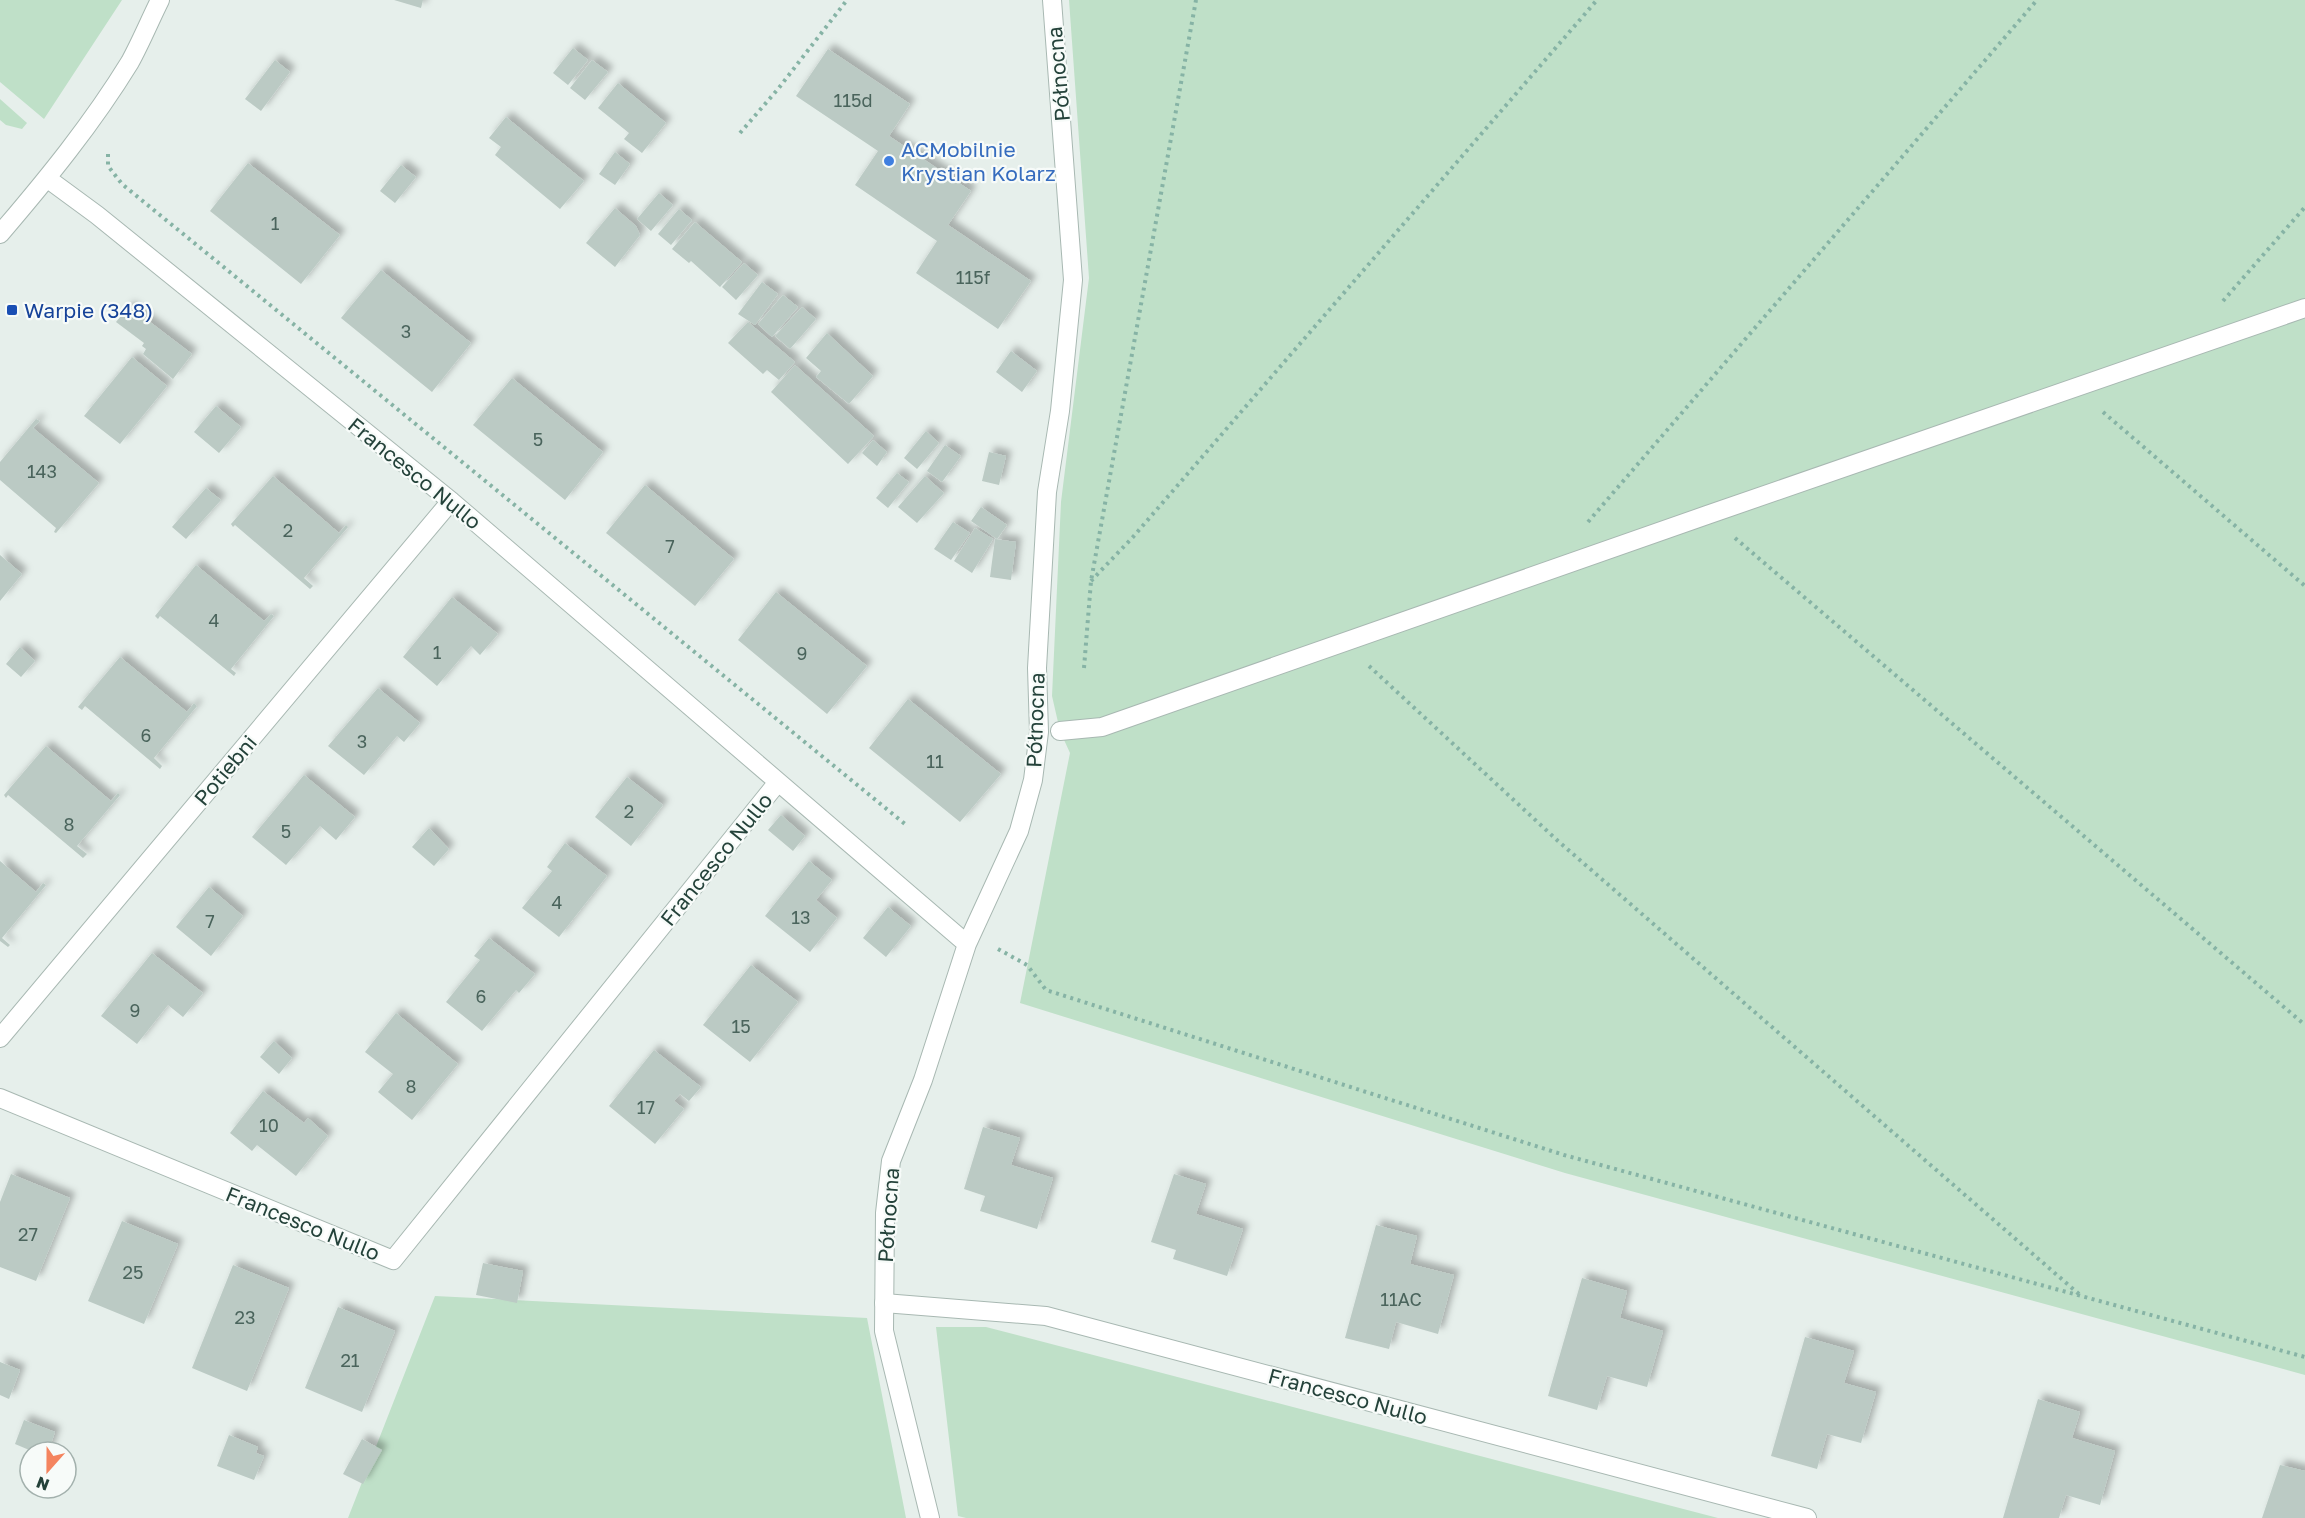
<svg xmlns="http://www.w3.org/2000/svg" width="2305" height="1518" viewBox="0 0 2305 1518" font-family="'Golos Text',sans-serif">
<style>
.green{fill:#bfe0c8}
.building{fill:#bbcac4;filter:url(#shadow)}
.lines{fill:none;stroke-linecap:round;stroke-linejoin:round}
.service-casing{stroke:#a8b8b2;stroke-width:20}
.minor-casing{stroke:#a8b8b2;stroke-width:20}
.tertiary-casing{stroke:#a8b8b2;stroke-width:20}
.path{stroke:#86b3a5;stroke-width:4;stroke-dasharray:3 4.5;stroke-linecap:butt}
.service{stroke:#fff;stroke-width:18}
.minor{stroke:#fff;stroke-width:18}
.tertiary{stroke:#fff;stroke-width:18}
.shop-dot{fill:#3f7fe0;stroke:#f7fbf9;stroke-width:2}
.transit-dot{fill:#1a4fb4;stroke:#f7fbf9;stroke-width:2}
.labels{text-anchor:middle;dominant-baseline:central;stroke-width:4.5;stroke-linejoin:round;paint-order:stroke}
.number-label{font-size:18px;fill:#4a645c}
.street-label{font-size:21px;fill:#24423a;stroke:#f7fbf9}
.shop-label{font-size:21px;fill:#366cbe;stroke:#f7fbf9;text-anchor:start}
.transit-label{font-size:21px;fill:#164399;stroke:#f7fbf9;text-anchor:start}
</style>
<defs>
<filter id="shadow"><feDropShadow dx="5.5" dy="-5.5" stdDeviation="3" flood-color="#0004"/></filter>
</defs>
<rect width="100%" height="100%" fill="#e6efeb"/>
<!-- green -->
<path class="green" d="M0,0H122L44,119L0,82Z
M1069,0H2305V1375L1565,1173L1020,1003L1070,753L1060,731L1052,696L1061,502L1089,278Z
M0,99L27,123L22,129L6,125L0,120Z
M435,1296L867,1318L906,1518H348Z
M936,1327H986L1718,1518H966L958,1516Z"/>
<!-- building -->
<path class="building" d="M394,0H423L421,8Z
M573,48L588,60L568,85L553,73Z
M828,49L910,104L889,136L971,191L948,225L1031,281L998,329L916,273L937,241L855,185L878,151L796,96Z
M275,60L290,72L261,111L245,99Z
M592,60L608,72L585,100L570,88Z
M618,83L666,123L642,153L624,139L629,133L598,108Z
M506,117L584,181L560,209L495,155L501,147L489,138Z
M615,152L630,164L615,185L599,174Z
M248,163L340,235L301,284L210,211Z
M401,165L416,177L395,203L380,191Z
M659,193L673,205L651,231L637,219Z
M615,208L636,226L640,235L615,267L586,243Z
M679,209L692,220L671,245L658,234Z
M695,222L742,262L720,287L691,261L689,263L672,249Z
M744,263L758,275L736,300L722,287Z
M381,270L471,343L432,392L341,318Z
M762,282L778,294L755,325L738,314Z
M783,295L798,307L772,337L758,324Z
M129,306L192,354L173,379L143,354L146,349L142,346L144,343L116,322Z
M802,307L816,319L790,349L775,336Z
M748,322L795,362L779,380L767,370L763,374L728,343Z
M827,333L873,376L849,404L816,377L821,371L806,358Z
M1011,351L1037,371L1022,392L996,372Z
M132,357L167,386L120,444L84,416Z
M795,365L874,436L848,464L771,392Z
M512,378L603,452L565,500L473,425Z
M216,406L241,427L219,453L194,432Z
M36,419L40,421L33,428L99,483L56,533L54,532L56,528L0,480V462Z
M926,431L939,443L917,469L904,458Z
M873,440L887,452L877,466L862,453Z
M945,445L961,456L942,482L927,471Z
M989,452L1006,456L999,485L982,481Z
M897,473L909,482L888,508L876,498Z
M273,476L339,533L346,525L348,527L304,578L313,586L310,589L235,525L233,527L231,524Z
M925,476L944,493L917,523L898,507Z
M645,485L734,559L695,606L606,533Z
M206,488L221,500L186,539L172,527Z
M981,507L1007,525L997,539L971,521Z
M953,522L970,533L951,560L934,549Z
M975,528L993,539L972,573L954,561Z
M995,539L1016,542L1011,580L990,577Z
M0,555L22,574L0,601Z
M196,565L264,621L271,614L274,616L231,669L236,673L234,676L160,616L158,619L155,616Z
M776,592L867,666L827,714L738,640Z
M452,597L498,634L480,655L471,646L437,686L403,657Z
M20,647L35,661L21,677L6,664Z
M120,657L187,712L194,703L197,706L154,758L162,766L160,769L85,706L82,710L78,707Z
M378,688L420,723L404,742L397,736L364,775L328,746Z
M908,699L1001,774L960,822L869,748Z
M46,746L111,801L118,793L120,795L77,846L87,854L83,858L8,795L6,798L4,795Z
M304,775L355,817L336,840L320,826L286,865L252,837Z
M627,777L663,805L631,846L595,817Z
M781,815L805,836L793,851L768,830Z
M429,828L449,849L434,866L412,847Z
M565,843L607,876L559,937L522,908L552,871L547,867Z
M0,861L36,892L43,883L46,885L2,938L10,945L8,947L0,941Z
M809,861L832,880L816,900L837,918L810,952L765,916Z
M209,887L243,916L211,956L176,927Z
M888,907L911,926L886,957L863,938Z
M489,938L535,974L519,993L516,990L482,1031L446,1002L480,960L474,956Z
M152,953L203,993L183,1017L168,1005L137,1044L101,1016Z
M751,965L798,1002L750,1062L703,1025Z
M396,1013L458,1064L412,1120L378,1092L393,1074L365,1052Z
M274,1041L292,1058L279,1074L260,1057Z
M654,1050L701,1087L689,1101L680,1094L674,1101L684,1109L655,1144L609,1106Z
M263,1091L304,1123L308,1118L328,1136L296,1176L257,1145L252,1151L230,1133Z
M983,1127L1020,1138L1011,1165L1053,1178L1037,1229L980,1211L985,1196L964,1189Z
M11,1174L70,1198L36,1281L0,1267V1202Z
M1174,1174L1206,1184L1196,1214L1243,1229L1227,1276L1173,1259L1176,1250L1151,1242Z
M122,1221L178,1244L144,1324L88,1301Z
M1376,1225L1417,1236L1410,1264L1454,1275L1438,1334L1396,1322L1389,1349L1345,1338Z
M483,1263L523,1271L517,1303L476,1295Z
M233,1265L289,1288L247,1391L192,1368Z
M1582,1278L1627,1291L1620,1318L1663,1331L1647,1387L1607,1376L1597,1410L1548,1396Z
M338,1307L395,1331L362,1412L305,1388Z
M1805,1337L1854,1351L1844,1383L1876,1392L1861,1443L1827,1434L1817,1469L1771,1456Z
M0,1362L20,1370L9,1399L0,1395Z
M2038,1399L2080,1412L2072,1438L2115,1451L2100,1505L2066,1495L2059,1518H2003Z
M24,1420L55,1432L48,1452H34L15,1444Z
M229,1435L258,1447L256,1453L264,1456L254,1480L217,1466Z
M362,1439L382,1450L363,1484L343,1474Z
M2280,1465L2305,1471V1518H2262Z"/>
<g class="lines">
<!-- service casing -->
<g class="service-casing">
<path id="service" d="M1060,731L1102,727L1707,515L2305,308
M884,1303L1046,1316L1807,1518"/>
</g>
<!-- minor casing -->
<g class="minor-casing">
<path id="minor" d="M48,179L97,215L451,501L967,944
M0,1038L451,501
M0,1098L393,1260L778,782
M930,1518L884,1331L885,1213L891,1161L923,1080L967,944L1019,831L1033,780L1039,732L1037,668L1047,492L1060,411L1073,280L1052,0"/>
</g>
<!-- tertiary casing -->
<g class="tertiary-casing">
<path id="tertiary" d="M0,234C47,179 92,124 130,62C141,42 150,20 160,0"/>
</g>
<!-- path -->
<path class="path" d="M740,133L778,89L847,0
M108,154V166L122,184L905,824
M2223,301L2305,207
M2103,412L2305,586
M1588,522L2037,0
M1735,538L2305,1025
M1091,581L1133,537L1597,0
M1369,666L1558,841L2080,1295
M1084,668L1091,581L1196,0
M998,949L1027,965L1046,990L1564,1155L2305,1357"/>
<!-- service -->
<use href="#service" class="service"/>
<!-- minor -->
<use href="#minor" class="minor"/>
<!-- tertiary -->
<use href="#tertiary" class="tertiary"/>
</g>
<!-- markers -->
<circle class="shop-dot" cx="889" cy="161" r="6"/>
<rect class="transit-dot" x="6" y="304" width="12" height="12" rx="3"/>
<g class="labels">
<!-- number labels -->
<g class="number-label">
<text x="853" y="100">115d</text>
<text x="275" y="223">1</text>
<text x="973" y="277">115f</text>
<text x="406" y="331">3</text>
<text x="538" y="439">5</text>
<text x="42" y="471">143</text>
<text x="288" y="530">2</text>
<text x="670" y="546">7</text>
<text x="214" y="620">4</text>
<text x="437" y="652">1</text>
<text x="802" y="653">9</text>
<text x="146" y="735">6</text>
<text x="362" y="741">3</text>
<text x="935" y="761">11</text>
<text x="629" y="811">2</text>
<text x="69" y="824">8</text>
<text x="286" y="831">5</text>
<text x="557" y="902">4</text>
<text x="801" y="917">13</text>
<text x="210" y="921">7</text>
<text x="481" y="996">6</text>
<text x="135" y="1010">9</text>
<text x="741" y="1026">15</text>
<text x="411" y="1086">8</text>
<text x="646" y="1107">17</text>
<text x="269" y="1125">10</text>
<text x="28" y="1234">27</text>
<text x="133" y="1272">25</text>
<text x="1401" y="1299">11AC</text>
<text x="245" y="1317">23</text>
<text x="350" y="1360">21</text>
</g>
<!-- street labels -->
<g class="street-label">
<text transform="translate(1058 74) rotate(-95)">Północna</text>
<text transform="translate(415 473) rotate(39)">Francesco Nullo</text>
<text transform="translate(1035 720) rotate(-88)">Północna</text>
<text transform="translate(225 770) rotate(-50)">Potiebni</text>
<text transform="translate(716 859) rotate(-51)">Francesco Nullo</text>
<text transform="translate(888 1215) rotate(-86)">Północna</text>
<text transform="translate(303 1223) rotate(22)">Francesco Nullo</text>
<text transform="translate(1348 1396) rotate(15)">Francesco Nullo</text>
</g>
<!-- shop labels -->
<g class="shop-label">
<text x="901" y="149">ACMobilnie<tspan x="901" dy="24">Krystian Kolarz</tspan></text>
</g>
<!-- transit labels -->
<g class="transit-label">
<text x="24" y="310">Warpie (348)</text>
</g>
</g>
<!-- north arrow -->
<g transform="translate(48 1470) rotate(201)"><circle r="28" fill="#f7fbf9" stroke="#a3b1ad" stroke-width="1.5"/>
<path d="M0-4.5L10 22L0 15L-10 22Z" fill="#f4845f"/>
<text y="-9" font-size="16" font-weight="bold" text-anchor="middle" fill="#24423a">N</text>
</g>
</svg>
